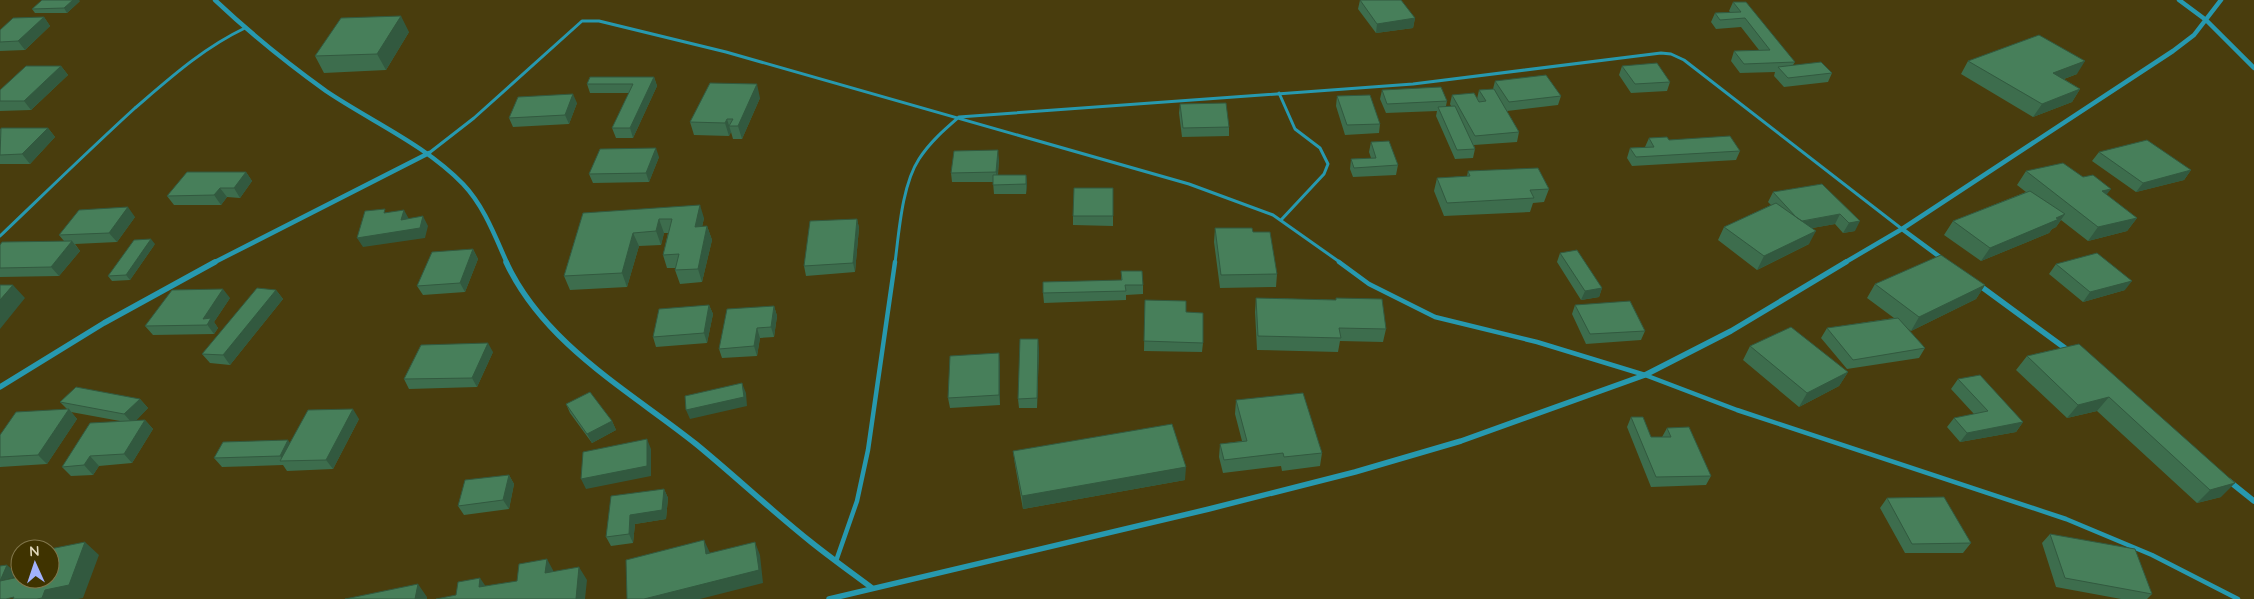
<svg xmlns="http://www.w3.org/2000/svg" width="2254" height="599" viewBox="0 0 2254 599" font-family="Quicksand,sans-serif">
<style>
.lines{fill:none;stroke-linecap:round;stroke-linejoin:round}
.service-far1{stroke:#2799af;stroke-width:3}
.service{stroke:#2799af;stroke-width:4.5}
.minor-far1{stroke:#2799af;stroke-width:4.5}
.minor{stroke:#2799af;stroke-width:5.5}
.wall{fill:#3d6d4d}
.shaded-wall{fill:#32593f}
.building{fill:#477f5a;stroke:#32593f}
</style>
<rect width="100%" height="100%" fill="#493d0d"/>
<g class="lines">
<!-- service-far1 -->
<path class="service-far1" d="M1279,93L1295,129L1320,148L1328,164L1324,174L1281,220
M429,153L474,118L582,21H599L726,52L1189,184L1273,215L1341,263
M0,236C45,193 89,150 135,108C170,78 203,48 245,28
M895,263C899,232 902,185 919,159C930,142 944,130 959,117L1413,84L1661,53L1671,54L1684,60L1902,229"/>
<!-- service -->
<path class="service" d="M1339,262L1369,284L1435,317L1537,342L1645,375L1737,410L2066,519L2152,555L2238,599
M836,561L857,501L868,450L895,262"/>
<!-- minor-far1 -->
<path class="minor-far1" d="M215,0C250,33 287,63 326,91C372,122 424,144 463,184C484,206 495,236 507,263
M2179,0L2206,20L2254,68
M1902,229L1944,260
M213,263L429,153
M1844,263L1902,229L2173,51L2194,35L2221,0"/>
<!-- minor -->
<path class="minor" d="M506,262C544,344 628,390 696,444C735,476 772,511 811,542C831,558 852,573 872,588
M1979,285L2069,351
M0,387L104,323L215,262
M2229,481L2254,501
M829,599L1209,509L1355,472L1461,441L1645,375L1731,331L1846,262"/>
</g>
<!-- wall -->
<path class="wall" d="M1360,0L1415,18L1413,28L1376,33L1358,9Z
M80,1L67,13H35L32,9Z
M1733,2L1795,62L1793,65L1832,73L1828,82L1784,87L1774,76L1775,72L1740,73L1731,61L1734,51L1759,50L1741,27L1716,29L1711,22L1715,13L1730,12L1729,11Z
M44,17L50,26L25,50L0,51V30Z
M409,32L386,70L324,73L315,56Z
M1968,61L2077,74L2064,79L2080,89L2072,102L2033,117L1961,74Z
M61,66L68,75L31,110L0,111V90Z
M1622,66L1670,82L1667,91L1631,93L1619,75Z
M654,77L657,86L633,138H616L612,128L629,93H590L587,84Z
M1495,81L1561,96L1558,105L1507,111L1519,132L1517,142L1474,145L1475,149L1473,158L1455,159L1436,116L1437,111L1386,113L1380,99L1382,90L1447,101L1446,106H1451L1450,104L1452,95L1477,99L1479,90L1493,89Z
M1337,96L1380,124L1379,133L1345,135L1336,106Z
M760,98L742,139H733L731,132L729,136L694,135L690,122Z
M577,103L569,124L513,127L509,118Z
M1180,104L1229,127V136L1182,137L1179,113Z
M48,128L55,137L30,164H0V129Z
M1649,138L1669,140L1740,151L1736,160L1632,166L1627,158L1630,148L1645,147Z
M1371,142L1398,165L1396,175L1353,177L1350,169L1351,159L1371,158L1369,152Z
M2099,152L2191,170L2184,180L2136,192L2092,161Z
M659,157L649,182L593,183L589,174Z
M999,159L998,175H1026L1027,184L1026,194H994L993,182H952L951,173Z
M1468,171L1549,189L1544,202L1533,203L1530,212L1444,216L1434,191L1437,178L1467,176Z
M2026,171L2107,195L2137,218L2127,231L2088,241L2061,220L2056,227L2052,229L2049,233L1981,261L1944,235L1953,221L2026,192L2017,185Z
M246,172L252,181L240,198L227,197L221,205H174L167,196Z
M1822,184L1855,231L1843,233L1835,224L1812,228L1809,244L1757,270L1718,240L1724,227L1771,205L1768,202L1773,192Z
M1113,188V226L1073,225V216Z
M583,213L704,218L702,227L707,226L712,240L702,282L680,284L675,270L676,268H667L663,255L668,233H664L661,245L639,246L627,287L570,290L564,276Z
M135,217L117,242L75,244L80,251L59,276L0,277V245L64,241L59,235Z
M857,219L859,228L855,272L806,276L804,266Z
M1215,228L1253,232L1277,274L1276,287L1220,288L1214,242Z
M155,244L130,280L112,281L108,276Z
M473,249L478,259L465,292L423,295L417,286Z
M1560,253L1602,288L1599,297L1581,300L1557,262Z
M2056,264L2125,290L2083,302L2049,274Z
M1121,271L1143,285V294L1126,295V300L1044,303L1043,293L1121,280Z
M1875,284L1985,285L1976,299L1911,331L1907,328L1925,348L1919,358L1847,369L1821,338L1827,328L1894,318L1867,298Z
M276,290L283,299L230,365L210,363L202,354Z
M230,298L214,322L218,328L214,334L153,335L145,326Z
M1256,298L1336,300V298L1386,329L1383,342L1340,341L1338,352L1257,350L1255,312Z
M1145,300L1186,312L1203,343L1202,352L1144,351Z
M709,305L713,314L707,343L656,347L653,337Z
M1575,305L1645,331L1641,340L1586,344L1572,314Z
M774,306L777,316L774,337L760,338L757,356L722,358L719,349Z
M2079,344L2221,497L2197,503L2097,411L2067,418L2016,370L2027,356Z
M1750,346L1848,372L1839,386L1799,407L1743,360Z
M1039,348L1037,408H1019L1018,399Z
M493,352L477,387L409,389L404,379Z
M1000,363V405L950,408L948,398Z
M1958,379L2023,422L2016,432L1960,442L1947,427L1954,418L1974,414L1951,389Z
M140,399L148,408L136,420H145L153,429L132,463L99,466L93,475L71,476L62,467L120,421L71,412L77,419L47,464L0,467V435L67,409L60,402Z
M1236,400L1322,453L1320,466L1282,471L1281,466L1223,473L1219,457L1220,444L1242,441L1235,414Z
M566,404L612,421L616,430L592,443L570,413Z
M1631,417L1651,437H1662L1667,428L1711,476L1706,485L1651,487L1627,427Z
M359,419L333,469L287,471L283,465L222,467L214,458L290,443Z
M1013,451L1185,480L1023,509L1015,465Z
M509,475L514,484L509,509L464,515L458,506Z
M664,489L668,498L666,519L635,524L633,543L611,546L606,537Z
M1887,498L1971,543L1963,553H1905L1880,508Z
M2050,534L2152,594L2147,599H2121L2056,587L2042,543Z"/>
<!-- shaded-wall -->
<path class="shaded-wall" d="M73,0H79L80,1L67,13L64,8Z
M401,16L409,32L386,70L377,54Z
M44,17L50,26L25,50L18,41Z
M1415,18L1413,28L1376,33L1377,24Z
M2085,61L2077,74L2045,86L2053,73Z
M61,66L68,75L31,110L24,101Z
M654,77L657,86L633,138L630,128Z
M757,84L760,98L742,139L738,126Z
M2080,89L2072,102L2033,117L2042,104Z
M573,94L577,103L569,124L565,115Z
M727,119L731,132L729,136L725,123Z
M48,128L55,137L30,164L22,154Z
M656,148L659,157L649,182L646,173Z
M998,150L999,159L997,182L996,172Z
M2191,170L2184,180L2136,192L2143,183Z
M246,172L252,181L240,198L234,188Z
M1026,175L1027,184L1026,194Z
M220,188L227,197L221,205L214,195Z
M2111,189L2101,202L2102,191Z
M700,205L704,218L699,240L695,227Z
M128,207L135,217L117,242L109,233Z
M404,210L409,219L401,220Z
M1840,214L1835,224L1796,231L1800,222Z
M2065,214L2056,227L2052,229L2049,233L1981,261L1990,248Z
M423,216L428,226L425,238L363,247L357,238Z
M2137,218L2127,231L2088,241L2098,227Z
M659,219L664,233L661,245L656,231Z
M857,219L859,228L855,272L853,263Z
M1860,221L1855,231L1843,233L1849,223Z
M707,226L712,240L702,282L698,269Z
M1816,231L1809,244L1757,270L1764,256Z
M633,233L639,246L627,287L622,273Z
M151,239L155,244L130,280L126,275Z
M72,241L80,251L59,276L51,267Z
M473,249L478,259L465,292L460,283Z
M2132,281L2125,290L2083,302L2090,292Z
M13,285L25,298L0,329V300Z
M1985,285L1976,299L1911,331L1919,317Z
M1602,288L1599,297L1581,300L1585,291Z
M223,289L230,298L214,322L218,328L214,334L203,319Z
M276,290L283,299L230,365L223,355Z
M709,305L713,314L707,343L704,333Z
M774,306L777,316L774,337L771,327Z
M757,328L760,338L757,356L754,346Z
M1038,339L1039,348L1037,408V398Z
M488,343L493,352L477,387L472,378Z
M999,353L1000,363V405L999,395Z
M1848,372L1839,386L1799,407L1807,393Z
M742,383L746,393L747,406L690,419L686,410Z
M2109,397L2097,411L2067,418L2078,405Z
M140,399L148,408L133,424L124,414Z
M69,409L77,419L47,464L38,455Z
M353,409L359,419L333,469L326,460Z
M145,420L153,429L132,463L124,454Z
M612,421L616,430L592,443L587,434Z
M2023,422L2016,432L1960,442L1967,433Z
M647,439L651,449V476L586,489L581,479Z
M288,440L295,450L284,461L280,456Z
M90,456L99,466L93,475L84,465Z
M1186,467L1185,480L1023,509L1022,496Z
M509,475L514,484L509,509L503,500Z
M2235,483L2221,497L2197,503L2210,490Z
M664,489L668,498L666,519L635,524L633,543L629,534L630,515Z
M704,540L710,553L706,554Z
M85,542L99,555L83,598L78,599H37L45,590Z
M755,542L760,555L763,583L700,599H644Z
M547,559L554,572L545,573Z
M7,565L20,576L0,581Z
M579,567L587,580L585,599H576Z
M480,578L489,591L479,587Z
M418,584L427,597V599H415Z"/>
<!-- building -->
<path class="building" d="M42,0H73L64,8L32,9Z
M1360,0H1401L1415,18L1377,24Z
M1733,2H1746L1795,62L1744,64L1734,51L1770,50L1745,18L1720,20L1715,13L1741,12Z
M401,16L377,54L315,56L341,18Z
M44,17L18,41L0,42V30L13,18Z
M2039,35L2085,61L2053,73L2080,89L2042,104L1968,61Z
M1821,62L1832,73L1788,78L1778,67Z
M1657,63L1670,82L1635,84L1622,66Z
M26,66H61L24,101H0V90Z
M1546,75L1561,96L1509,102L1495,81Z
M590,77H654L630,128H612L633,84H587Z
M710,83L757,84L738,126H729L733,119H727L725,123L690,122Z
M1441,87L1447,101L1387,104L1382,90Z
M1494,89L1519,132L1475,136L1452,95L1474,93L1479,102L1486,101L1479,90Z
M573,94L565,115L509,118L518,97Z
M1370,95L1380,124L1347,125L1337,96Z
M1226,103L1229,127L1183,128L1180,104Z
M1455,106L1475,149L1457,150L1438,107Z
M1,128H48L22,154L0,155Z
M1730,136L1740,151L1636,157L1630,148L1654,147L1649,138L1667,137L1669,140Z
M2147,140L2191,170L2143,183L2099,152Z
M1389,141L1398,165L1354,168L1351,159L1376,158L1371,142Z
M656,148L646,173L589,174L600,149Z
M998,150L996,172L951,173L954,151Z
M2063,163L2083,177L2093,175L2111,189L2102,191L2137,218L2098,227L2026,171Z
M1538,168L1549,189L1530,190L1534,198L1447,203L1437,178L1470,176L1468,171Z
M187,172H246L234,188H220L214,195L167,196Z
M993,175H1026V184L993,185Z
M1822,184L1860,221L1849,223L1840,214L1802,221L1796,217L1773,192Z
M1074,188H1113V216H1073Z
M2030,191L2065,214L2056,218L2059,219L1990,248L1953,221Z
M1776,203L1816,231L1764,256L1724,227Z
M700,205L695,227L707,226L698,269L675,270L679,254L663,255L672,219H659L656,231L633,233L622,273L564,276L583,213Z
M128,207L109,233L59,235L79,210Z
M385,209L384,213L404,210L401,220L423,216L420,228L357,238L365,211Z
M857,219L853,263L804,266L810,221Z
M1215,228H1252L1253,232H1270L1277,274L1221,275Z
M151,239L126,275L108,276L134,240Z
M72,241L51,267L0,268V245L2,242Z
M473,249L460,283L417,286L432,252Z
M1577,250L1602,288L1585,291L1560,253Z
M2097,253L2132,281L2090,292L2056,264Z
M1941,255L1985,285L1919,317L1875,284Z
M1121,271H1142L1143,285H1125L1126,291L1043,293V282L1122,280Z
M0,285H13L0,300Z
M257,288L276,290L223,355L202,354Z
M223,289L203,319L211,318L207,325L145,326L172,290Z
M1256,298L1336,300V298L1382,299L1386,329L1339,328L1341,338L1258,336Z
M1145,300L1186,301V312L1203,313V343L1144,341Z
M1630,301L1645,331L1590,334L1575,305Z
M709,305L704,333L653,337L659,309Z
M774,306L771,327L757,328L754,346L719,349L727,309Z
M1898,318L1925,348L1853,360L1827,328Z
M1791,327L1848,372L1807,393L1750,346Z
M1020,339H1038L1037,398L1018,399Z
M488,343L472,378L404,379L421,345Z
M2079,344L2235,483L2210,490L2109,397L2078,405L2027,356Z
M999,353V395L948,398L950,356Z
M1980,375L2023,422L1967,433L1954,418L1988,411L1958,379Z
M742,383L744,397L686,410L685,396Z
M76,387L140,399L124,414L60,402Z
M590,392L612,421L587,434L566,404Z
M1303,393L1322,453L1284,457L1283,453L1224,460L1220,444L1247,441L1236,400Z
M69,409L38,455L0,457V435L16,412Z
M353,409L326,460L280,461L308,410Z
M1631,417H1643L1651,437H1671L1667,428L1689,427L1711,476L1656,477Z
M145,420L124,454L90,456L84,465L62,467L90,423Z
M1172,424L1186,467L1022,496L1013,451Z
M647,439V466L581,479L583,452Z
M288,440L280,456L214,458L223,442Z
M509,475L503,500L458,506L465,480Z
M664,489L662,510L630,515L629,534L606,537L611,496Z
M1944,497L1971,543L1912,544L1887,498Z
M2050,534L2135,549L2152,594L2065,578Z
M704,540L706,554L755,542L759,570L644,599H627L626,560Z
M85,542L69,585L45,590L42,598L37,599H13L14,597L6,599H0V566L7,565L0,581L19,577L20,574V579H50V549Z
M547,559L545,573L579,567L576,599H436L456,595L458,582L480,578L479,587L517,581L519,564Z
M418,584L415,599H345Z"/>
<!-- north arrow -->
<g transform="translate(35 564) rotate(357)"><circle r="24" fill="#3f3300" stroke="#81764b"/>
<path d="M0-4L9 19L0 12L-9 19Z" fill="#a2b2fd"/>
<text y="-8" font-size="14" font-weight="bold" text-anchor="middle" fill="#e3dabc">N</text>
</g>
</svg>
